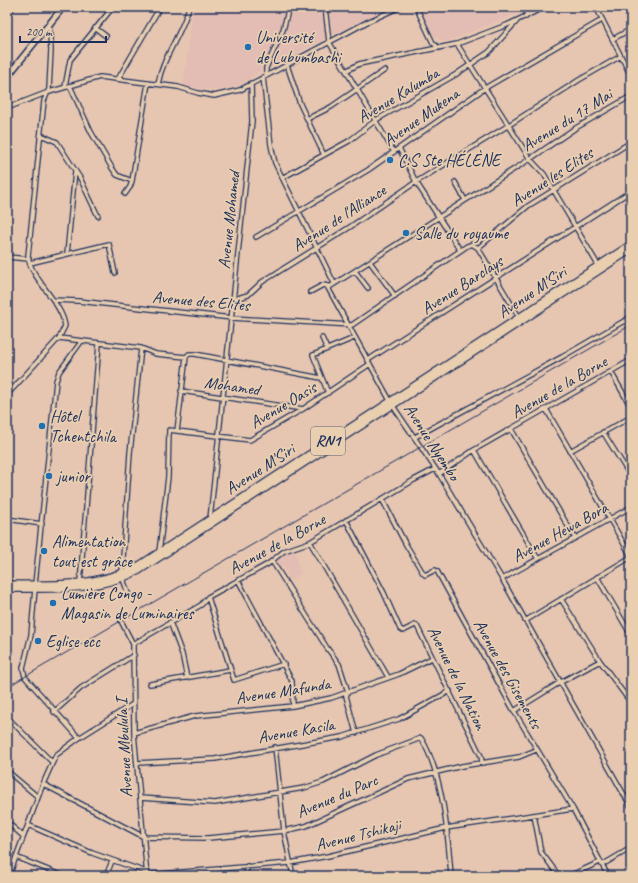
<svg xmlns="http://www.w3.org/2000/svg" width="638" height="883" viewBox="0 0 638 883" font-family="Caveat,sans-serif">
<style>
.built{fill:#e3bcb3}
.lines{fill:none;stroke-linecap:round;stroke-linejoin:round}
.minor-casing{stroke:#1b2f5e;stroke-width:6}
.secondary-casing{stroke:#1b2f5e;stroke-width:8}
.trunk-casing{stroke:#1b2f5e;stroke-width:8}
.minor{stroke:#e9ceb0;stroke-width:3.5}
.secondary{stroke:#e9ceb0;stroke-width:5}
.trunk{stroke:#e9ceb0;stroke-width:5.5}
.rail{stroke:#1b2f5e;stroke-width:1}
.poi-dot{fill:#1f6fb2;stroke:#e9ceb0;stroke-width:1.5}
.labels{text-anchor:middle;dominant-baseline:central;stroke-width:3.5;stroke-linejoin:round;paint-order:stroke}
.shield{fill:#e9ceb0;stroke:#595f77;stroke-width:1}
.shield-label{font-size:16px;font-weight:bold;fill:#1b2f5e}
.poi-label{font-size:17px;fill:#1b2f5e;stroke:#e9ceb0;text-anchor:start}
.street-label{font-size:17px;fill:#1b2f5e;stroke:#e9ceb0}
</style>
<rect width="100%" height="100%" fill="#e6c6b1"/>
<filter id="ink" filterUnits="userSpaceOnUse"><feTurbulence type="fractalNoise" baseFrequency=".025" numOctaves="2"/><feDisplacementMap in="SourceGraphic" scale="8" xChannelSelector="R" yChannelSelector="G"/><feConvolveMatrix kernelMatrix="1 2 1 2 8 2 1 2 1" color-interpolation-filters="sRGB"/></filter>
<g filter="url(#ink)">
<!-- built -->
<path class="built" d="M193,7H389L257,73L245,82L234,87L218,90L199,89L183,86Z
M413,7H535L445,42L434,36L424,25Z
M293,549L298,558L296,559L301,573L291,581L283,565L281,567L287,580L286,581L277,567L276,561Z"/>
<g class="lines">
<!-- minor casing -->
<g class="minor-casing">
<path id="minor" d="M325,7L329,42L394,152
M416,7L433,43L439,48
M596,7L631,76
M7,14L13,7
M526,17L527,7
M95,28L106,36
M613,39L631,29
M457,44L507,25L545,7
M287,65L300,104L324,155
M346,71L359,64L457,44L530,159L544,174L598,265
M266,76V68L283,30L289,7
M263,77L271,145L275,163L334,283
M118,79L160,7
M158,84C163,56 182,34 189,7
M70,86L91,132L112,168L117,175L132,181
M65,87L70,60L113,7
M631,96L574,129L530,159L328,288L393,406L439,474L502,579L631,807
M7,108L46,93L100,77L178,87L198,93L214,96L240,90L367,22L400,7
M307,119L331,107L385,70
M41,135L57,142L80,178L98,216
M399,148L416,182L460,250
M282,178L349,141L376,120L455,75L489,52L517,21
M455,182L465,200
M125,194L130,187L132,181L148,83
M256,237L368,170L485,88L602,20
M67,254L75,171
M7,257L29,259
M370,262L395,296
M30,263L109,244L115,273
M355,271L368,288
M310,292L323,285L328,286
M234,299L248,295L262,282L350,227L416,182L509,125L579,80L621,56
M53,300L78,301L232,318L352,325L467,246L472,244L478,248
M519,317L478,248L528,206L631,142
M59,338L141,348L156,354L186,357L189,354H195L321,378
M322,338L327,349
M368,360L631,191
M611,372L631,407
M181,391L303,409
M328,393L313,355L354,338
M7,395L59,338L65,326C62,302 30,278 28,256L44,101L49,89L51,50L49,24
M546,409L631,556
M511,429L575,538
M177,431L186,357
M603,432L631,477
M415,437L562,357L631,317
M474,450L538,559
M570,451L631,417
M439,474L474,450L631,360
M382,499L405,543L423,573L425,575L435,570L437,571L514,711L573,809L608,876
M7,519L42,524
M210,519L252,121L251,83
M346,520L384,593L400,629L403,631L415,625L417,626L481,756L482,762
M310,542L388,677
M159,552L168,477L169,430L250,440L303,409L370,364
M272,561L327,648L339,664L348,692L346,696L356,733
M122,573L130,453L141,348
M597,577L631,635
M123,579L129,596
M502,579L631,507
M238,580L292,681L293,706
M80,583L99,344
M35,584L56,381L59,372L81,342
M35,589L31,635L23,668L25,677L79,738
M208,597L234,680L284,664
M561,599L600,661L631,703
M121,621L133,644L134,733L147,876
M525,621L631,557
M170,622L182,654L187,678
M133,644L201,605L208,597L268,564L284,551L310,542L414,480L435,469
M150,684L230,670
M514,711L559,683L600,661
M54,712L81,688L134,655
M7,717L52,762
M134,733L195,716L293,706L331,698L399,674L432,658
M275,747L284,831L293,876
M137,763L215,759L342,737L399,719L450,691
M7,771L38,797
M43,784L144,837L208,838L284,831L306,826L408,779L462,766L519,757L536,750
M140,798L215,803L304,788L323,782L376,755L421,738C443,774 448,834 451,876
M534,815L541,852L559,876
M7,822L23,836
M28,825L92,853L146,872
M16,857L63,876
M602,865L631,848
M147,875L290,863L328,856L446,828L573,809
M9,876L43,784L56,755L79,738L133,704
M106,876L112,861
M246,876L247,866
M569,876L600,862"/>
</g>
<!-- secondary casing -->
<g class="secondary-casing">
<path id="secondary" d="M7,77L63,7"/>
</g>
<!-- trunk casing -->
<g class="trunk-casing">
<path id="trunk" d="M7,584C52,585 95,586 136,567L631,244
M7,589C52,589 98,592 139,571L631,250"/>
</g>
<!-- minor -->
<use href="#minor" class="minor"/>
<!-- secondary -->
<use href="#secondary" class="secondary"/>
<!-- trunk -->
<use href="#trunk" class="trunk"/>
<!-- rail -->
<path class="rail" d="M7,687L631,325"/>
</g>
</g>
<!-- markers -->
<g class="poi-dot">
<circle cx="248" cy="47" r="4"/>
<circle cx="390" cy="160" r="4"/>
<circle cx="406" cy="233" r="4"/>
<circle cx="42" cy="426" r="4"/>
<circle cx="49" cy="476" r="4"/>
<circle cx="44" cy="551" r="4"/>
<circle cx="53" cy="603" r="4"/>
<circle cx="38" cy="641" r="4"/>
</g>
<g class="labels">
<!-- shield labels -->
<rect class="shield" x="311" y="427" width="34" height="28" rx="3"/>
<g class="shield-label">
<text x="328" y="441">RN1</text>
</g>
<!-- poi labels -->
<g class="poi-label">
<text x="256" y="37">Université<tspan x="256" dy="20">de Lubumbashi</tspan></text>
<text x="398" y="160">C.S Ste HÉLÈNE</text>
<text x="414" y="233">Salle du royaume</text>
<text x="50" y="416">Hôtel<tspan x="50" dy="20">Tchentchila</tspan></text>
<text x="57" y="476">junior</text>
<text x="52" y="541">Alimentation<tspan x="52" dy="20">tout est grâce</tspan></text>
<text x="61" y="593">Lumière Congo -<tspan x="61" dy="20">Magasin de Luminaires</tspan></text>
<text x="46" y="641">Eglise ecc</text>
</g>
<!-- street labels -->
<g class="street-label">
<text transform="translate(398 95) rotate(-31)">Avenue Kalumba</text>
<text transform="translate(421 117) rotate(-35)">Avenue Mukena</text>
<text transform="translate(567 120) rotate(-32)">Avenue du 17 Mai</text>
<text transform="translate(552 177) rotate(-33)">Avenue les Elites</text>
<text transform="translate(339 218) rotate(-33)">Avenue de l'Alliance</text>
<text transform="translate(229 220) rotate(-84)">Avenue Mohamed</text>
<text transform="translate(462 285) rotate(-33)">Avenue Barclays</text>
<text transform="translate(532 292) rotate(-34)">Avenue M'Siri</text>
<text transform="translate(201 301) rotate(5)">Avenue des Elites</text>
<text transform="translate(232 386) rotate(8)">Mohamed</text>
<text transform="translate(559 387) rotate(-30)">Avenue de la Borne</text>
<text transform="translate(283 405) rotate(-31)">Avenue Oasis</text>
<text transform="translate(432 442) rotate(57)">Avenue Nyembo</text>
<text transform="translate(260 469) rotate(-33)">Avenue M'Siri</text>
<text transform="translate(560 532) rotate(-29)">Avenue Hewa Bora</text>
<text transform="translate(277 544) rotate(-29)">Avenue de la Borne</text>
<text transform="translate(508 674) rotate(61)">Avenue des Gisements</text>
<text transform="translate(457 678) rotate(64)">Avenue de la Nation</text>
<text transform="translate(283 691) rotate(-9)">Avenue Mafunda</text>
<text transform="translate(296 731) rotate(-10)">Avenue Kasila</text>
<text transform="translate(124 748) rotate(-93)">Avenue Mbulula I</text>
<text transform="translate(337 796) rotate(-23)">Avenue du Parc</text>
<text transform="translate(358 835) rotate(-14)">Avenue Tshikaji</text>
</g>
</g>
<!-- margin -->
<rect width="638" height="883" fill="none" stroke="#e9ceb0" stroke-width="24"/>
<rect x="12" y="12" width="614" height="859" fill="none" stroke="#1b2f5e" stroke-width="1.5" filter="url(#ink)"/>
<!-- scale -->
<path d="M20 36v6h86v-6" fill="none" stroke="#1b2f5e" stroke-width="2"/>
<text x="26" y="36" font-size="12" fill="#1b2f5e" stroke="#e9ceb0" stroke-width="3" paint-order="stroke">200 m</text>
</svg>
